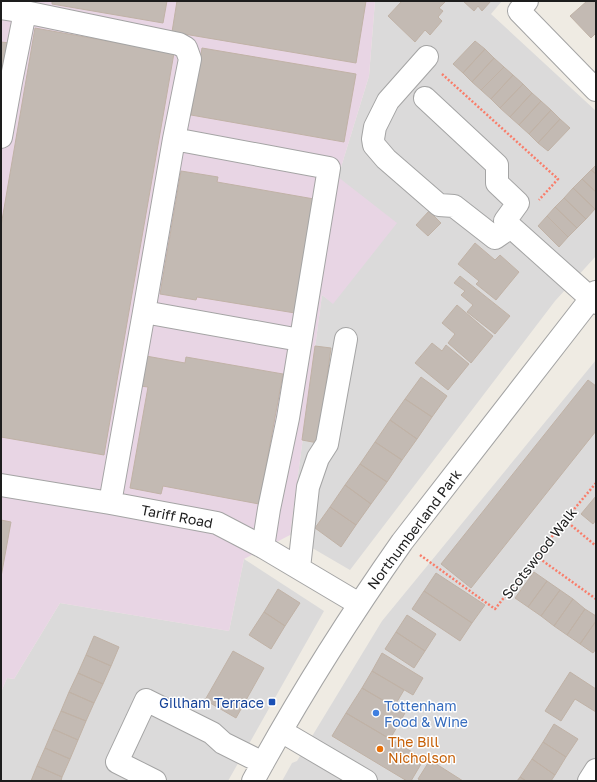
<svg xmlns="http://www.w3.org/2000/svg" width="597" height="782" viewBox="0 0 597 782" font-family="'Golos Text',sans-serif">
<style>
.residential{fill:#dbdada}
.industrial{fill:#e8d5e4}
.building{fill:#c3bab3;stroke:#c0b2a6}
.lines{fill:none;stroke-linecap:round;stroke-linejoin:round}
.minor-casing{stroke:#a4a4a4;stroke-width:24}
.path{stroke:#f97d6a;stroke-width:2.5;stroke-dasharray:2 2;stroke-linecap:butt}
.minor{stroke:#fff;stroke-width:22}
.transit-dot{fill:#1a4fb4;stroke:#fff;stroke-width:1.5}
.shop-dot{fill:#3f7fe0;stroke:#fff;stroke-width:1.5}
.food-dot{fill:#e8710a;stroke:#fff;stroke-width:1.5}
.labels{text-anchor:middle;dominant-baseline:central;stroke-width:3;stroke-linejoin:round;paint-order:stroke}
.street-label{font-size:14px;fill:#1d1d1d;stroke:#fff}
.transit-label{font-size:14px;fill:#164399;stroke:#fff;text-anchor:end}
.shop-label{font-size:14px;fill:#366cbe;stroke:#fff;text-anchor:start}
.food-label{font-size:14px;fill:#c56008;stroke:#fff;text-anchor:start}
</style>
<rect width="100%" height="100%" fill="#efebe3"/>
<!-- residential -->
<path class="residential" d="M375,1H502L491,14L596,111V256L555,301L350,570L290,535L322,295L333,303L338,177L369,76Z
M596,360V781H282L292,763L297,761L382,621Z
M244,559L324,611L228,781H1V692L7,678L14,679L60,603L229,631Z"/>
<!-- industrial -->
<path class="industrial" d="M1,1H375L369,76L338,177L397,223L333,304L322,295L290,535L244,559L229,631L60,603L14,679L7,678L1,692Z"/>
<!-- building -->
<path class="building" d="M52,1H167L163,23L52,4Z
M177,1H366L356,63L172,32Z
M402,1H446L439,8L443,11L438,17L442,21L430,35L425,30L415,42L388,16Z
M463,1H491L482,11L478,6L474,11Z
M587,1H596V33L591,38L570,16Z
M35,28L174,53L104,455L1,437V226Z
M475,41L485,49L463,73L453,64Z
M1,42L10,43L1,94Z
M202,48L356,74L344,142L191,115Z
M485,49L494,58L472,82L463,73Z
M494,58L504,67L481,90L472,82Z
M504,67L513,75L491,99L481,90Z
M513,75L523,84L500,108L491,99Z
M523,84L532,93L510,117L500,108Z
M532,93L541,101L519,125L510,117Z
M541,101L551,110L529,134L519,125Z
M551,110L560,119L538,143L529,134Z
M560,119L570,128L548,151L538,143Z
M596,165V174L591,170Z
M591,170L596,174V192L582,179Z
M181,171L218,177L217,182L314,199L295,313L197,297L196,300L160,294Z
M582,179L596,192V208L595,209L573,188Z
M573,188L595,209L586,219L564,198Z
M564,198L586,219L577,228L555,207Z
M555,207L577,228L568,237L547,216Z
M429,211L441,223L428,236L416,225Z
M547,216L568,237L559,247L538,226Z
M475,243L495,260L500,255L519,272L496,300L476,284L479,281L458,264Z
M460,276L510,316L495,334L467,312L473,305L461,295L465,291L454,283Z
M457,305L493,336L471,363L448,343L455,334L442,323Z
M432,343L442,351L446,345L469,364L448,390L415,363Z
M315,346L331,348L318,443L302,440Z
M146,356L185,363L186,357L283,374L259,504L163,486L161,494L130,488L148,387L140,386Z
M421,377L447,396L432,417L405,399Z
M588,380L596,386V431L471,588L441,564Z
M405,399L432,417L417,439L390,420Z
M390,420L417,439L402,460L375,442Z
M375,442L402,460L387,482L360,464Z
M360,464L387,482L371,504L345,485Z
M345,485L371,504L356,525L330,507Z
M596,496V520L593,524L581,514Z
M330,507L356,525L341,547L315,528Z
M1,520L11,522L1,577Z
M534,572L547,581L528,607L515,598Z
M436,573L485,605L472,623L424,591Z
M547,581L560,590L541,616L528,607Z
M278,589L300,603L285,626L264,612Z
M560,590L573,599L554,626L541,616Z
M424,591L472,623L460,641L412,609Z
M573,599L585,609L567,635L554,626Z
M585,609L596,616V621L580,644L567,635Z
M264,612L285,626L271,649L249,635Z
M407,615L436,634L425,651L396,632Z
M596,621V649L593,653L580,644Z
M396,632L425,651L414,668L385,649Z
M94,636L119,647L111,666L86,655Z
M233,651L264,668L236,718L205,700Z
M382,653L423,678L413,695L372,671Z
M86,655L111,666L103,684L78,673Z
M372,671L404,690L394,707L362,688Z
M570,672L596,689V712L575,699L561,721L545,711Z
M78,673L103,684L94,703L69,692Z
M362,688L405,713L390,739L346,713Z
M69,692L94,703L86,721L61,711Z
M61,711L86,721L78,740L53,729Z
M346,713L424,759L411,781H407L332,736Z
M554,724L578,739L566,757L543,742Z
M53,729L78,740L70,759L45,748Z
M543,742L566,757L555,775L532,759Z
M45,748L70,759L62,777L37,766Z
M532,759L555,775L551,781H526L520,777Z
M430,760L463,781H422L418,779Z
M37,766L62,777L61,781H31Z
M520,777L526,781H517Z"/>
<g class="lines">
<!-- minor casing -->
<g class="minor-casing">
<path id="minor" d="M527,1L519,11L596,90
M1,8L25,12L11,82L1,137
M25,12L179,44L186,48L190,59L174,139
M427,57L388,101L375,127L373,139L374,145L386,159L439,205L454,206L495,238L511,227L596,303
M425,98L497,165V183L518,203L505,221L511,227
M144,312L174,139L329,168L288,418L269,509L263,547
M1,485L110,503L217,523L263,547L359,604
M110,503L144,312L300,340
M299,568L308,487L318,458L327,444L346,339
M281,731L366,781
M155,781L117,762L146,700L212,733L223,743L263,763
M253,781C298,698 348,619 402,542L596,292
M589,781L596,770"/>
</g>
<!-- path -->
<path class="path" d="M442,74L558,179L539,200
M565,520L596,546
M420,555L495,609L565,520L596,483
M536,556L596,599"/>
<!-- minor -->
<use href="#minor" class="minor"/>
</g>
<!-- markers -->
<rect class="transit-dot" x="268" y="698" width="8" height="8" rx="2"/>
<circle class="shop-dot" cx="376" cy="713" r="4"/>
<circle class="food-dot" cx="380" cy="749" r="4"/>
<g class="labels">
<!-- street labels -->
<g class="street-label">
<text transform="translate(177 516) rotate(11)">Tariff Road</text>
<text transform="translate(414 529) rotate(-53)">Northumberland Park</text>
<text transform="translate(539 553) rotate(-52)">Scotswood Walk</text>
</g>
<!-- transit labels -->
<g class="transit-label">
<text x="264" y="702">Gillham Terrace</text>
</g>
<!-- shop labels -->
<g class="shop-label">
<text x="384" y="705">Tottenham<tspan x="384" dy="16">Food &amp; Wine</tspan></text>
</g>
<!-- food labels -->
<g class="food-label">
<text x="388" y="741">The Bill<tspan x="388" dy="16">Nicholson</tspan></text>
</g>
</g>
<!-- border -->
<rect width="597" height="782" fill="none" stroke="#1d1d1d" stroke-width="4"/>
</svg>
